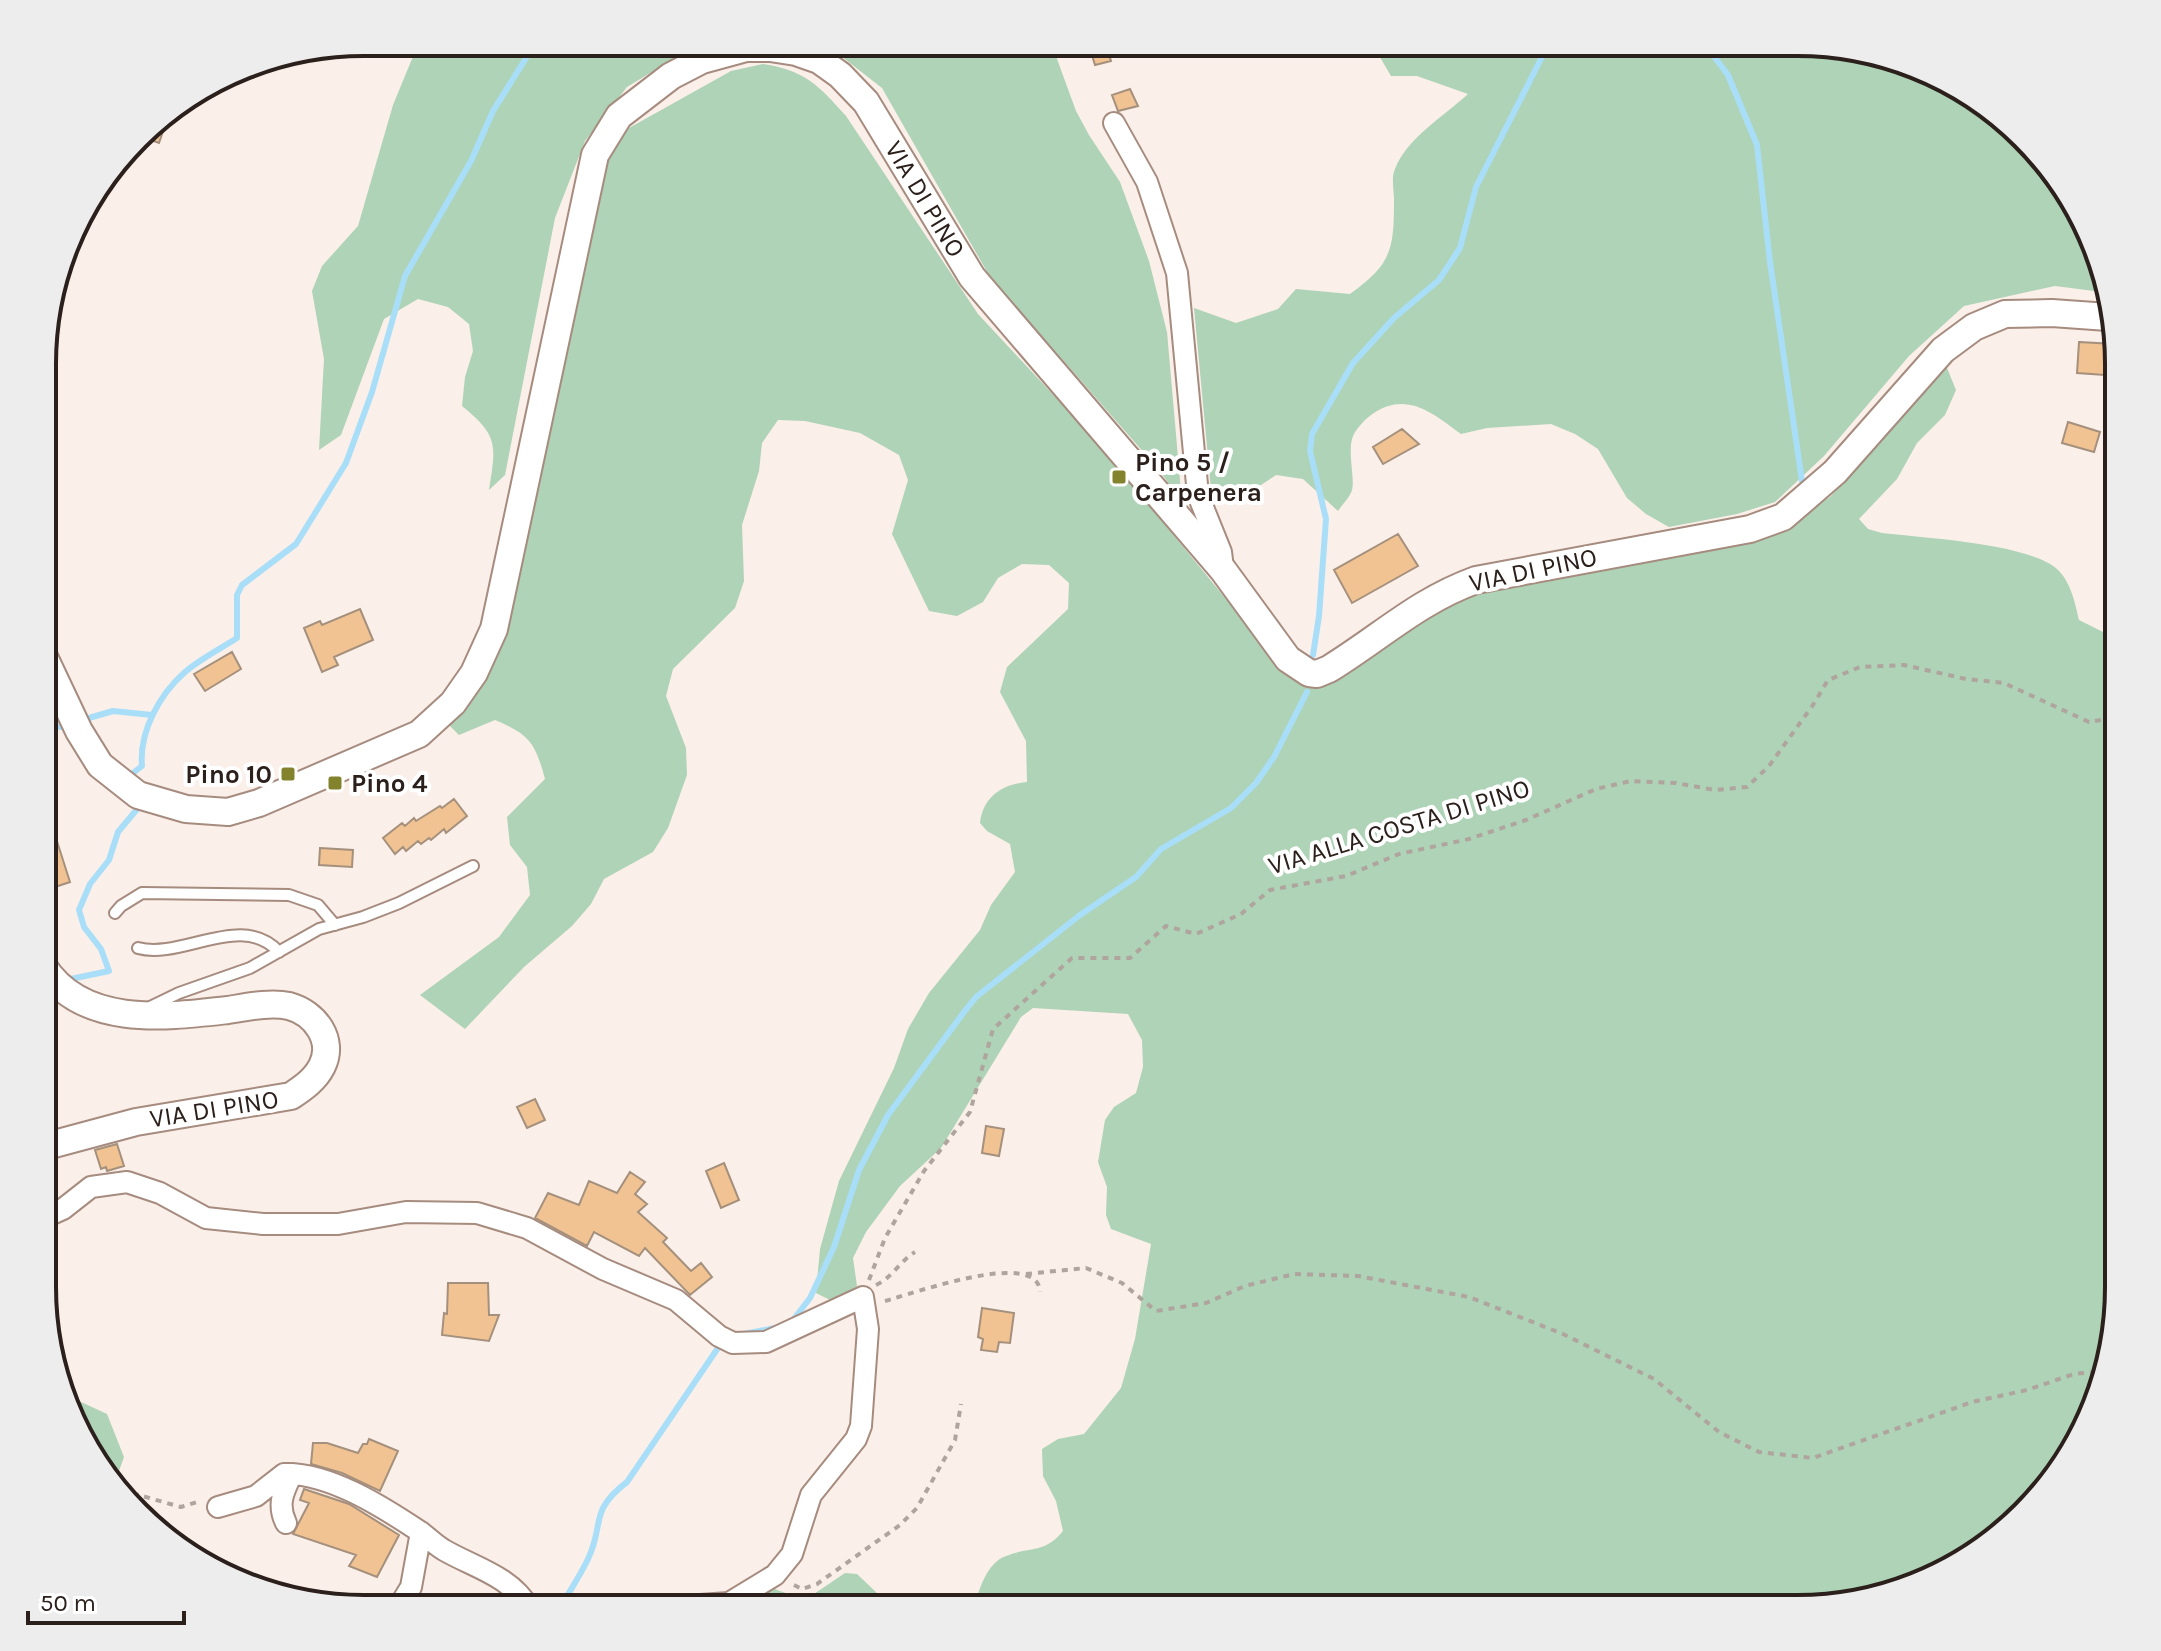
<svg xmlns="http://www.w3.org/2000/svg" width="2161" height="1651" viewBox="0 0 2161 1651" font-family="Karla,sans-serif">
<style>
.green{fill:#aed3b6}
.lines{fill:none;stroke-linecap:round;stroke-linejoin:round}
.stream{stroke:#a9def9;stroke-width:6}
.building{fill:#f1c393;stroke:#a4907c;stroke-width:2}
.service-casing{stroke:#a68b7f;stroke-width:14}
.minor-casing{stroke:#a68b7f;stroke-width:24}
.tertiary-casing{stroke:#a68b7f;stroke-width:30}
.path{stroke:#afa49e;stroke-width:4;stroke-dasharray:6 6;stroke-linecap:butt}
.service{stroke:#fff;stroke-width:10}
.minor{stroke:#fff;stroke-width:20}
.tertiary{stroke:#fff;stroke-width:26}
.poi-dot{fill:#84832d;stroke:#fff;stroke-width:3}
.labels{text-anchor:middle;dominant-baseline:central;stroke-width:8;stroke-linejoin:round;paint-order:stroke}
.street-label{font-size:26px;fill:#2b201b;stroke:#fff}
.poi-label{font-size:26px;font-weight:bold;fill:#2b201b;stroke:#fff;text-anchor:start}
.rim{fill:none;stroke:#2b201b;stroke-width:4}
</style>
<rect width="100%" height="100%" fill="#fbefe9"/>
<!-- green -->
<path class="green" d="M412,42H709L696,45L627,87L585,141L555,218L505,475L489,490C496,445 499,436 462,406L465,377L473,351L469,324L448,307L418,299L384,319L341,435L319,450L324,359L312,291L322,266L358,226L393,105L414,54Z
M823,42H1055L1057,59L1076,111L1089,135L1120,182L1149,261L1167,332L1182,503L1160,471L990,277L882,88Z
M1376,42L1818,43L1920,66L2009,122L2086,222L2102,292L2055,286L1964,306L1909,356L1824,456L1775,502L1737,514L1669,527L1646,514L1627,498L1598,449L1575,434L1551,424L1487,428L1461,434C1432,412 1405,390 1371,415C1364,420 1354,431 1352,439C1348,455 1355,479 1352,490C1350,497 1342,505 1338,511L1303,479L1276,475L1232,504L1211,489L1194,308L1236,323L1278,309L1296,289L1350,294C1392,264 1394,249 1394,200C1394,190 1391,177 1395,169C1407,138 1444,116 1468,94L1417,76H1391L1377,52Z
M763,64C805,70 819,86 846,116L978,314L1097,442L1277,661L1292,674L1487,588L1803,516L1831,496L1945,363L1956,390L1945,415L1917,443L1897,479L1859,519L1868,529L1882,533C1923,538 2027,543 2057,569C2071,582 2075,603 2079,620L2105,633L2119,632L2118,1309L2094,1411L2039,1499L1939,1576L1797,1609H973C979,1591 986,1563 1006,1556C1031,1546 1044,1554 1063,1531L1056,1501L1043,1476L1042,1449L1058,1439L1084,1434L1121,1388L1135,1339L1151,1244L1111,1229L1106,1215L1107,1187L1098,1162L1105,1120L1114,1107L1136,1093L1143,1067L1142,1040L1128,1014L1033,1008L1021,1017L941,1148L900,1186L866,1232L853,1258L857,1286L834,1302L816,1293L820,1249L839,1181L894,1068L908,1029L929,993L980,930L991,905L1015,872L1010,844L987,831L980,823C983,797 1002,784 1027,782L1026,741L1000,692L1007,667L1068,609L1069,583L1049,565L1022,564L998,578L983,602L957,616L929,611L892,534L908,480L899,455L860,433L805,421L778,420L762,443L759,471L742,525L744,581L735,608L673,669L666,696L686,748L687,775L668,828L653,852L604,879L591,904L572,926L524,967L465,1029L420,995L499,937L530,895L527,867L510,845L507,817L545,779C535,742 530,735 495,720L459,735L449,725L499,649L607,155L629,128L731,71Z
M66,1395L107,1414L124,1457L115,1482L75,1430Z
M845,1573L857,1574L878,1594L875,1609H725L769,1587L805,1600Z"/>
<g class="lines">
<!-- stream -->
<path class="stream" d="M1704,43L1728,75L1757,145L1770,262L1802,481
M1313,655L1319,616L1326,519L1310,451L1312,434L1353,363L1394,318L1439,280L1460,248L1476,187L1549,43
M82,720L113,711L152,715
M44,722L60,727L67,725
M133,773L142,766C139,732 159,695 185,672C200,659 220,649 237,638V595L242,585L296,544L346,463L372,392L405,276L471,161L493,111L536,42
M66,980L109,971L101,949L84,927L79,910L90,884L109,860L118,832L138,808
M790,1324L810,1298L834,1247L859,1170L888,1115L964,1012L976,997L1080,915L1136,877L1161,849L1231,808L1256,783L1274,757L1307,692
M744,1334L780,1327
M560,1608C569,1592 580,1576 588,1559C605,1524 588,1512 627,1482L722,1342"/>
</g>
<!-- building -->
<path class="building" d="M1088,42H1105L1111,61L1095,65Z
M1130,89L1138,106L1118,111L1112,95Z
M170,111L159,143L140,136L152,122Z
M2079,342L2115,344L2119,376L2077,373Z
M2068,422L2100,432L2094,452L2062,443Z
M1402,429L1419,444L1383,464L1373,447Z
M1398,534L1418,566L1352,603L1334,570Z
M360,609L373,640L334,657L338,665L322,672L304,628L320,621L322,625Z
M232,652L241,669L205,691L194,674Z
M454,799L467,816L446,833L444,829L431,840L429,838L421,844L418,841L406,851L403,847L395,854L383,838L402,823L405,826L414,818L416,821L440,806L442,808Z
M44,810H47L70,882L49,889L48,886L44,887Z
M320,848L353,850L352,867L319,865Z
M535,1099L545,1120L527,1128L517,1107Z
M986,1126L1004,1129L999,1156L982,1153Z
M117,1144L124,1166L107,1171L106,1167L101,1169L95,1150Z
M724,1163L739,1200L721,1208L706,1171Z
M630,1172L645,1182L635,1194L647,1204L638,1212L667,1238L663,1242L691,1271L701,1263L712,1277L690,1295L645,1248L639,1256L594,1232L587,1246L535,1218L548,1193L579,1205L589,1181L617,1193Z
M448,1283H488L489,1315H499L489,1341L442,1335L444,1313L447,1314Z
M982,1308L1014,1313L1010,1343L999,1342L997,1352L981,1350L983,1339L978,1337Z
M369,1439L398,1451L380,1491L342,1473L311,1464L313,1443H327L358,1453L363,1444H367Z
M304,1489L349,1504L399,1535L377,1577L349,1566L356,1555L293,1534L309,1503L300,1500Z"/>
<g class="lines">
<!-- service casing -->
<g class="service-casing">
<path id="service" d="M115,913L121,906L142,893L289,895L318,905L335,925
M138,948C182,960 242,911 279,952
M148,1008L179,993L250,968L319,929L363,917L399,903L473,866"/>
</g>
<!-- minor casing -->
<g class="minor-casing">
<path id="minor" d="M1114,123L1147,182L1177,273L1198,495L1221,552L1223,568
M43,1218L63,1209L91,1187L127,1182L160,1193L206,1218L263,1224H338L406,1212L477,1213L527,1228L603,1269L676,1300L719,1336L733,1343L766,1342L863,1297L868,1329L861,1426L856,1439L811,1495L792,1554L775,1575L729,1603L657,1608
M218,1507L256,1496L284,1474C328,1472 383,1507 419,1531C428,1537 435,1545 444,1550C473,1567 511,1576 529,1608
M286,1523C277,1505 283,1492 292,1474
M398,1608L411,1587L421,1532"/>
</g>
<!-- tertiary casing -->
<g class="tertiary-casing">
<path id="tertiary" d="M44,657L79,731L100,765L138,795L186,809L228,812L259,803L419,734L453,703L474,673L494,629L595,155L619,116L671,76L702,60L746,48H770L796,52L819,60L840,75L866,102L972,277L1223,570L1288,659L1309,673L1317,674L1329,669C1381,637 1418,601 1476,580L1750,529L1783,517L1835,472L1943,350L1974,327L2005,314L2052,313L2108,317
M43,1147L136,1122L291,1096C303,1088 315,1080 322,1066C335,1040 315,1013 289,1006C270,1002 247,1007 228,1010C166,1017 82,1028 43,966"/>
</g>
<!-- path -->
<path class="path" d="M1026,1274L1086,1268L1122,1283L1156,1311L1206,1303L1245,1286L1294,1274L1358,1276L1469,1297L1563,1334L1654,1379L1719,1432L1759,1452L1813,1458L1972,1402L2027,1390L2074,1374L2104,1371
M869,1280L885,1238L924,1171L970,1112L993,1029L1072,958H1130L1166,926L1196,934L1241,914L1270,890L1346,876L1399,854L1469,839L1526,820L1596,789L1631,781L1676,783L1715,790L1747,787L1769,766L1813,705L1828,680L1860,667L1904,665L1966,679L2004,683L2089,722L2119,717
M876,1285C892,1278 900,1261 915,1252
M885,1301C909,1295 1039,1247 1040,1292
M121,1490L181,1507L200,1501
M794,1585L802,1589L817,1584L900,1525L917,1508L955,1440L961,1404"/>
<!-- service -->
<use href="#service" class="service"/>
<!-- minor -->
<use href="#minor" class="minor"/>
<!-- tertiary -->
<use href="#tertiary" class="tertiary"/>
</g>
<!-- markers -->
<g class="poi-dot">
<rect x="1111" y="469" width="16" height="16" rx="4"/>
<rect x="280" y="766" width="16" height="16" rx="4"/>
<rect x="327" y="775" width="16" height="16" rx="4"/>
</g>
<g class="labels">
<!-- street labels -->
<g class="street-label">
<text transform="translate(925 199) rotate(59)">VIA DI PINO</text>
<text transform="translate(1533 570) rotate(-12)">VIA DI PINO</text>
<text transform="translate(1399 827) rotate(-17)">VIA ALLA COSTA DI PINO</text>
<text transform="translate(214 1109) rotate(-9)">VIA DI PINO</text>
</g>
<!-- poi labels -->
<g class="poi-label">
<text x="1135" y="462">Pino 5 /<tspan x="1135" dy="30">Carpenera</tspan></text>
<text x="272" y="774" text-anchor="end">Pino 10</text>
<text x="351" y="783">Pino 4</text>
</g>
</g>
<!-- crop -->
<path d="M0 0H2161V1651H0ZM364 56H1797A308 308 0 0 1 2105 364V1287A308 308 0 0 1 1797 1595H364A308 308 0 0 1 56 1287V364A308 308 0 0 1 364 56Z" fill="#eeeded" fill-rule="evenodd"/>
<path class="rim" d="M364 56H1797A308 308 0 0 1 2105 364V1287A308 308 0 0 1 1797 1595H364A308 308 0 0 1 56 1287V364A308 308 0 0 1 364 56Z"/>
<!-- scale -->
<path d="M28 1611v12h156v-12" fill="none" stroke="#2b201b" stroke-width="4"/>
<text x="40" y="1611" font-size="24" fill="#2b201b" stroke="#ffffff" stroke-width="6" paint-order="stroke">50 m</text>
</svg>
